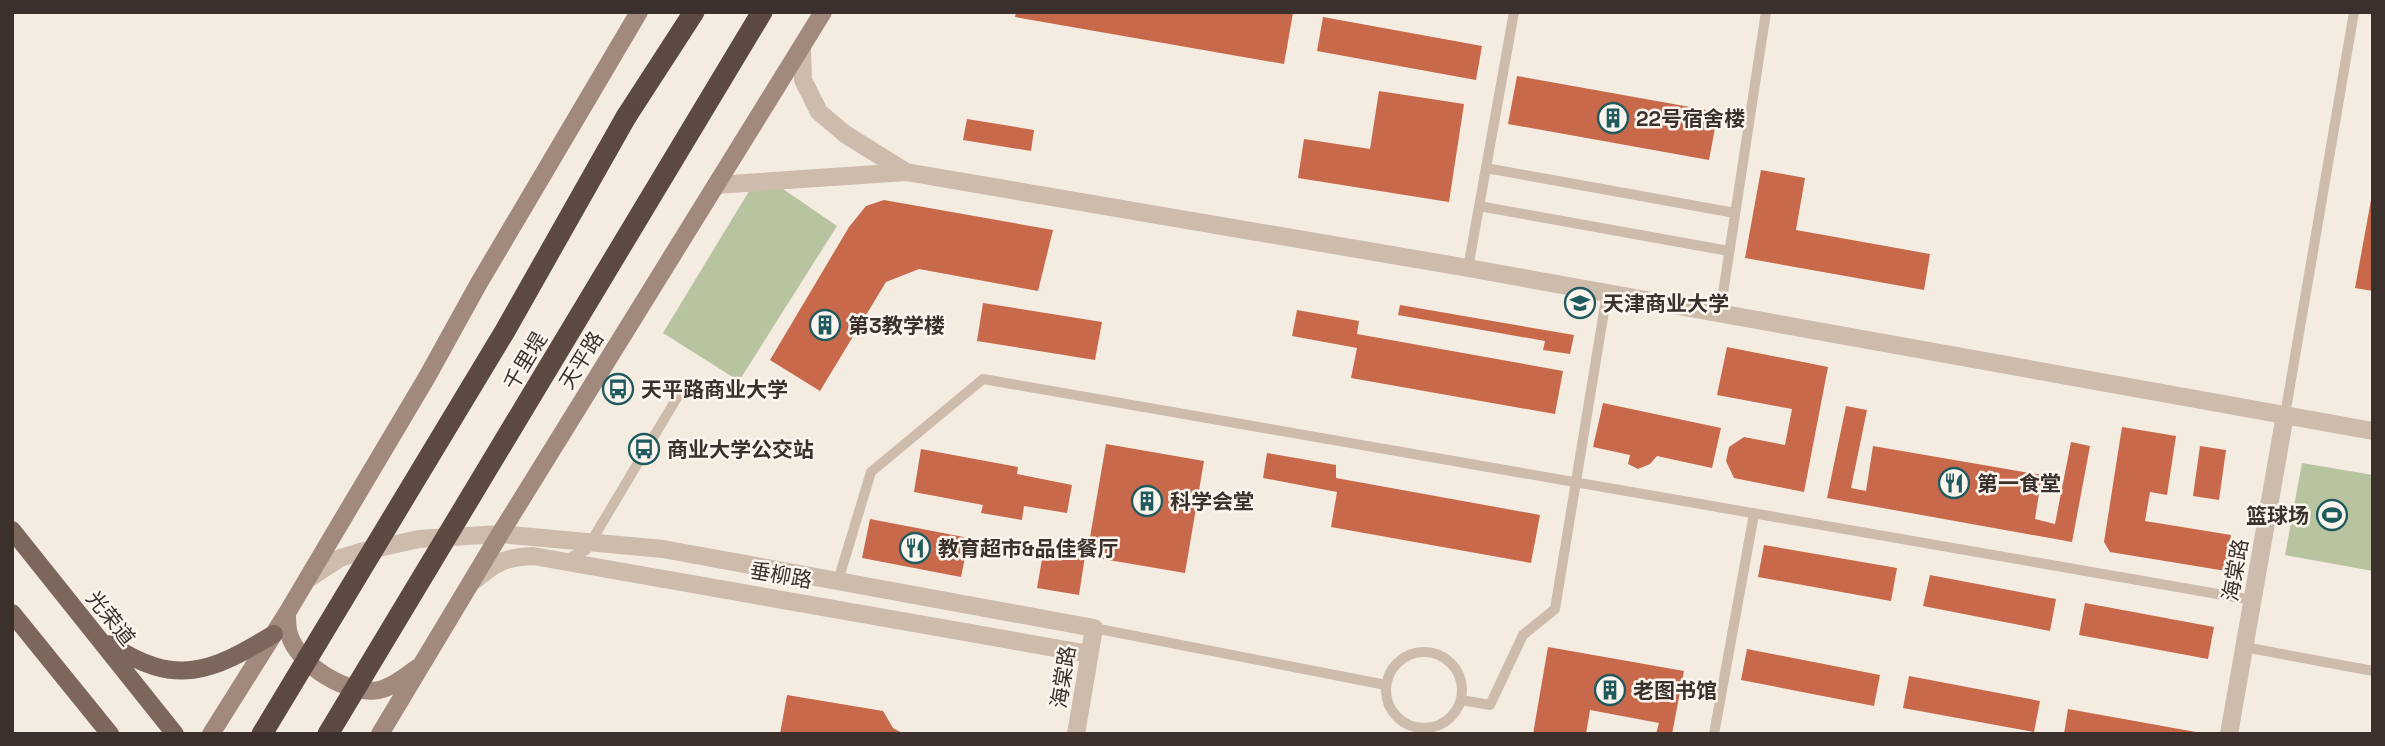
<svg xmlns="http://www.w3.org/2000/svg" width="2385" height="746" viewBox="0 0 2385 746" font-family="'Space Grotesk','Noto Sans SC',sans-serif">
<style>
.green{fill:#b8c4a0}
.building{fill:#c8694b}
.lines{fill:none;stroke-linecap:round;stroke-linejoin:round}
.lane{stroke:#cdbbac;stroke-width:10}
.street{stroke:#cdbbac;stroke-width:18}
.secondary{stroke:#a18a7d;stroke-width:18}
.primary{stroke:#7d675c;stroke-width:18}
.highway{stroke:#5c4a42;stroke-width:21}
.highway-bridge{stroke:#5c4a42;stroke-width:21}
.labels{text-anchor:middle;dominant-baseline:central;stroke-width:5;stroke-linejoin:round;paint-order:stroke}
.poi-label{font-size:21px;font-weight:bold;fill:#3b302b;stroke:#fbf5ee;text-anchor:start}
.street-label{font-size:21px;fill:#3b302b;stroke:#fbf5ee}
</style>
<rect width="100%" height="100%" fill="#f4ebe1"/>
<!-- green -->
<path class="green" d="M760,173L837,226L739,381L663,333Z
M2302,463L2373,475V571L2285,555Z"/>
<!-- building -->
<path class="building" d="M1016,12H1291L1293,13L1284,64L1015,17Z
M1323,17L1482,46L1476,80L1317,51Z
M1517,76L1718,112L1709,160L1508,124Z
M1379,91L1464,104L1449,202L1298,178L1304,139L1370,149Z
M967,119L1034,130L1031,151L963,140Z
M1761,170L1805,178L1796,230L1930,254L1924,290L1745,258Z
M884,200L1053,230L1038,291L919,269L886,282L820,391L770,360L849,227L866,206Z
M2371,200L2373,201V291L2355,288Z
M983,303L1102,322L1095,360L977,341Z
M1400,305L1574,335L1570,354L1543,350L1545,341L1398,315Z
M1297,310L1359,321L1357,334L1563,371L1555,414L1351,378L1357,348L1292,336Z
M1727,347L1828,367L1804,492L1734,478L1726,461L1729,447L1744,437L1785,445L1792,409L1717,395Z
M1603,403L1721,428L1712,468L1657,456L1650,464L1638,469L1628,464L1630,455L1593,447Z
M1846,406L1867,410L1851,488L1866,491L1873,446L2042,475L2035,519L2055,524L2071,442L2090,446L2072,542L1827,498Z
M2122,427L2176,436L2167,495L2150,492L2145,521L2231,535L2226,571L2110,552L2104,542Z
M1106,444L1204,461L1185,573L1085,556L1079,595L1037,588L1045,542L1088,549Z
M2200,446L2226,450L2219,500L2193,496Z
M921,449L1018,467L1017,474L1072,485L1067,513L1024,506L1022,520L981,513L983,505L914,492Z
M1267,453L1336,465V478L1540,515L1531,563L1331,527L1337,492L1263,478Z
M870,519L969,538L961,577L862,558Z
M1764,545L1897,568L1891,601L1758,577Z
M1930,575L2056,599L2050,631L1923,606Z
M2085,603L2214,627L2208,659L2079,635Z
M1548,647L1684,671L1672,734H1656L1659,723L1590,710L1586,734H1533Z
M1747,649L1880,675L1874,706L1741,680Z
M1909,676L2040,701L2034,732L1903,708Z
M787,695L883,711L893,728L904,734H780Z
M2068,709L2196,732V734H2064Z"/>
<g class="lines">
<!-- lane -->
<path class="lane" d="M1486,168L1735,213
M1479,206L1729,251
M1468,268L1514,12
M1720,313L1766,12
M2285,415L2354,12
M567,559L586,550L678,396
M838,581L871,472L983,379L2252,600
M1094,628L1386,685
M2244,647L2373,671
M1386 690a38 38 0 1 1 76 0a38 38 0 1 1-76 0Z
M1461,700L1490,705L1523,635L1555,609L1607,293
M1714,734L1754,514"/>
<!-- street -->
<path class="street" d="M802,49L803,80L819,112L845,134L906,172
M716,185L906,172L1468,268L2373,431
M308,579L340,558L360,552L419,539L500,534L663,549L1094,628L1076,734
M475,580C496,562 506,557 533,556L1089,654
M2229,734L2285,415"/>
<!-- secondary -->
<path class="secondary" d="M287,613C287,620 287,628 289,634C298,665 348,696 379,690C393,687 406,676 417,668
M211,734L287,613L427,377L479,283L639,12
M380,734L500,534L823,12"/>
<!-- primary -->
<path class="primary" d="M12,530L175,734
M12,613L110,734
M110,644C176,688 211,672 274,634"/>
<!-- highway -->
<path class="highway" d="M626,117L694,12"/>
<!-- highway-bridge -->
<path class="highway-bridge" d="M262,734L505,331L626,117
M328,734L762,12"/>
</g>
<!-- icons -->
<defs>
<g id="building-ring" transform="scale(1.575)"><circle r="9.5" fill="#fbf5ee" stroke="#1f5a5e" stroke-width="1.5"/><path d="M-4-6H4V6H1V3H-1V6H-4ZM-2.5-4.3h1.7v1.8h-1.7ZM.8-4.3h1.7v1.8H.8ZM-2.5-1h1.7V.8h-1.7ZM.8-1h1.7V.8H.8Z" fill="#1f5a5e"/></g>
<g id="university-ring" transform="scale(1.575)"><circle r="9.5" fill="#fbf5ee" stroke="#1f5a5e" stroke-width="1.5"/><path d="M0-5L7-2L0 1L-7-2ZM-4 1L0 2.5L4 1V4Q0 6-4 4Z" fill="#1f5a5e"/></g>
<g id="bus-ring" transform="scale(1.575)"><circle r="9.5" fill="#fbf5ee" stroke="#1f5a5e" stroke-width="1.5"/><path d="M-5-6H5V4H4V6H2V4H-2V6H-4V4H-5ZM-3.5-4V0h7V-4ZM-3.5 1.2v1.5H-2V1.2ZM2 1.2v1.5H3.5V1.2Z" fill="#1f5a5e"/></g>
<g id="restaurant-ring" transform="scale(1.575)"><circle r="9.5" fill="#fbf5ee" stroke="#1f5a5e" stroke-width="1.5"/><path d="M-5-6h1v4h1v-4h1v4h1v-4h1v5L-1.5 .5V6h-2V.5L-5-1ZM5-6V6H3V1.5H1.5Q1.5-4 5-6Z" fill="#1f5a5e"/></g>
<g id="stadium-ring" transform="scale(1.575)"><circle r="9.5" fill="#fbf5ee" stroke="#1f5a5e" stroke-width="1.5"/><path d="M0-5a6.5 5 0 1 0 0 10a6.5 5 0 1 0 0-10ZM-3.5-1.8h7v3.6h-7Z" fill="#1f5a5e"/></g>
</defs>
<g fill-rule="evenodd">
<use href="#building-ring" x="1613" y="118"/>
<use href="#university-ring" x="1580" y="303"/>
<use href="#building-ring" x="825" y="325"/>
<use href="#bus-ring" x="618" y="389"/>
<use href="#bus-ring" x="644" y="449"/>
<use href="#restaurant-ring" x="1954" y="483"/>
<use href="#building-ring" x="1147" y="501"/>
<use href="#stadium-ring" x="2332" y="515"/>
<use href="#restaurant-ring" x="915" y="548"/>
<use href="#building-ring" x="1610" y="690"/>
</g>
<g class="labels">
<!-- poi labels -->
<g class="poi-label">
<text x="1636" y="118">22号宿舍楼</text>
<text x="1603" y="303">天津商业大学</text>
<text x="848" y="325">第3教学楼</text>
<text x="641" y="389">天平路商业大学</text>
<text x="667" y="449">商业大学公交站</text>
<text x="1977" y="483">第一食堂</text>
<text x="1170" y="501">科学会堂</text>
<text x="2309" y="515" text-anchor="end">篮球场</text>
<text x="938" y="548">教育超市&amp;品佳餐厅</text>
<text x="1633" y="690">老图书馆</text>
</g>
<!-- street labels -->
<g class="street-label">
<text transform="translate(581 360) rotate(-58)">天平路</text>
<text transform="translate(525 361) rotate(-59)">千里堤</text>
<text transform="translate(2235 570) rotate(-80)">海棠路</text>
<text transform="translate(781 575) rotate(10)">垂柳路</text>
<text transform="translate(111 618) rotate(51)">光荣道</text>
<text transform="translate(1063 677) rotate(-81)">海棠路</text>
</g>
</g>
<!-- border -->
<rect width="2385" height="746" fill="none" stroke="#3b302b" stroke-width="28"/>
</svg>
